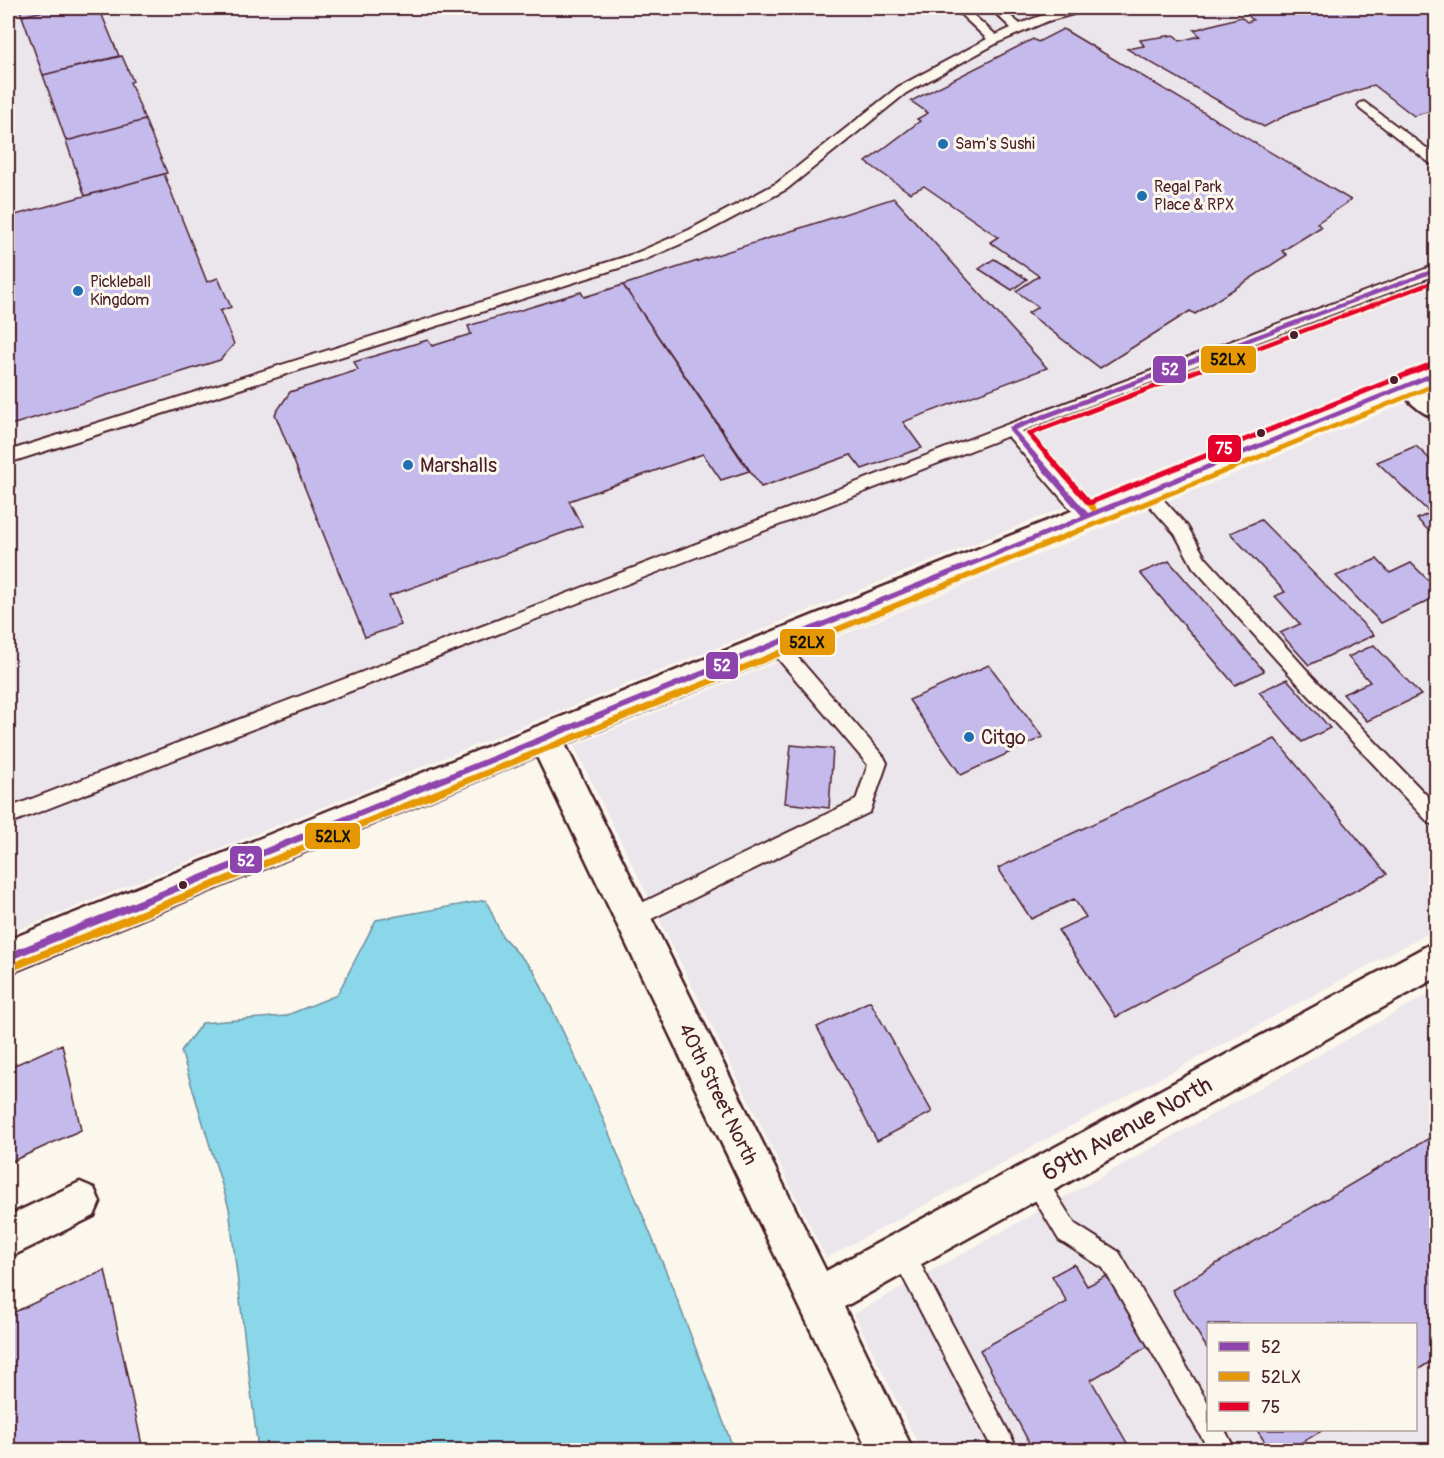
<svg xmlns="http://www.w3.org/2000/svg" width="1444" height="1458" viewBox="0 0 1444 1458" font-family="Pangolin,sans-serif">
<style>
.built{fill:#ebe5ec;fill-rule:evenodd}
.water{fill:#89d7e8;stroke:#708d9c;stroke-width:1.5}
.building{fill:#c5baec;stroke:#4a1f2b;stroke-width:1.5}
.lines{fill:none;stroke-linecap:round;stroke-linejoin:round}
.lane-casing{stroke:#4a1f2b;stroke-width:4}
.street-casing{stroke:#4a1f2b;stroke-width:5}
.secondary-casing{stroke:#4a1f2b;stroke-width:5}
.lane{fill:#fbf7ec;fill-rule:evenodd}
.street{fill:#fbf7ec;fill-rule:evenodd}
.secondary{fill:#fbf7ec;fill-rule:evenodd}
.bus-1-casing{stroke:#fbf7ec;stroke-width:4}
.bus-2-casing{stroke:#fbf7ec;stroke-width:4}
.bus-3-casing{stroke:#fbf7ec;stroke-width:4}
.bus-1{fill:#8e44ad;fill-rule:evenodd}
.bus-2{fill:#e69804;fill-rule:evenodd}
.bus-3{fill:#e4002b;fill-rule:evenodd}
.poi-dot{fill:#1f6fb2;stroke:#fbf7ec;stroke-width:2}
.bus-dot{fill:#4a1f2b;stroke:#fbf7ec;stroke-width:2}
.labels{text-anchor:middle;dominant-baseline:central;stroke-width:6;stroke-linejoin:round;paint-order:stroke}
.far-poi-label{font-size:16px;fill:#4a1f2b;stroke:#fbf7ec;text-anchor:start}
.poi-label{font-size:20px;fill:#4a1f2b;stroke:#fbf7ec;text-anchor:start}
.street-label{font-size:20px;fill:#4a1f2b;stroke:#fbf7ec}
.near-street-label{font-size:24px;fill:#4a1f2b;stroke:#fbf7ec}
.line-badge{stroke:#fbf7ec;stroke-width:2}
.badge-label{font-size:16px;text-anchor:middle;font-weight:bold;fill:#fff}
.pale-badge-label{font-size:16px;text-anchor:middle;font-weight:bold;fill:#111}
</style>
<rect width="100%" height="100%" fill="#fbf7ec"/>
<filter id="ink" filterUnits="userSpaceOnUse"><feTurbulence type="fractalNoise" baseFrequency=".0167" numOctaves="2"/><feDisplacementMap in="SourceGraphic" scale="12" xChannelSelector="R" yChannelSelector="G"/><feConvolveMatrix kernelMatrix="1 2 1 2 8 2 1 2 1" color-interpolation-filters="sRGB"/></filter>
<g filter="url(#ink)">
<!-- built -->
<path class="built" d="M8,8H1436V357L8,934Z
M1411,401L1436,425V929L826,1258L574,746Z
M1436,990V1450H921L854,1314ZM1208,1324H1416V1430H1208Z"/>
<!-- water -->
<path class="water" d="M486,900L502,936L534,971L594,1097L674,1291L734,1450H258L229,1208L181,1051L202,1023L285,1016L337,995L376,920Z"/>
<!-- building -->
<path class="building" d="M19,8H57L22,16Z
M57,8H99L119,56L43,75L22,16Z
M1265,8H1436V109L1414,116L1374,85L1292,112L1264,127L1127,49L1144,46L1140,40L1174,35L1180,41L1200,36L1194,30L1241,17L1247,22L1253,20L1245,13Z
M1063,29L1351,200L1317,223L1321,227L1282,251L1287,255L1195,314L1190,311L1100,368L1028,313L1038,307L1016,291L1039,276L990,242L998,237L924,186L910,193L866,162L920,121L917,119L928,113L911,101L1033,39L1038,42Z
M122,56L133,81L130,82L145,120L66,141L43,75Z
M145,120L167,173L85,196L66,141Z
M164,174L207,282L218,278L231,307L220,311L234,344L220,360L8,426V217Z
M894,198L1047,368L903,422L922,448L862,469L851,455L761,487L623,285Z
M994,259L1027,279L1012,290L979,269Z
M623,285L749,471L721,480L703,454L569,501L582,526L389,596L401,625L365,637L275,414L290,392L358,370L354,362L428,340L432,346L471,334L468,326L581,292L584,297Z
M1416,446L1436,465V538L1417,519L1430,513L1377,462Z
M1261,520L1374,635L1309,665L1280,633L1300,624L1275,596L1285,592L1230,533Z
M1377,559L1390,573L1411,563L1436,588V597L1381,623L1336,576Z
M1169,561L1215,614L1264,671L1235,685L1140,573Z
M1374,645L1421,695L1367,721L1343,694L1370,682L1348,657Z
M989,665L1043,737L961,775L909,700Z
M1287,679L1330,728L1302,742L1259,692Z
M1275,739L1387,874L1116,1017L1058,930L1086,917L1074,899L1031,919L998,868Z
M791,745L833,749L829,808L785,803Z
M870,1001L932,1112L877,1141L817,1027Z
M62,1044L81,1130L8,1163V1068Z
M1436,1134V1358L1416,1371V1324H1208V1350L1172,1290Z
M1074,1264L1087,1286L1109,1275L1150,1345L1091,1380L1131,1450H1033L980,1350L1067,1302L1052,1276Z
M105,1270L143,1450H8V1315Z
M1257,1430H1323L1289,1450H1270Z"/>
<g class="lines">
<!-- lane casing -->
<g class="lane-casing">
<path id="lane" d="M954,8H965L996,35L1011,28L990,8H1001L1020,24C1052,10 1084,4 1118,8L1112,11L1077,13L1048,21L999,42L906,93L787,189L699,236L644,260L8,463V451L634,254L689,230L777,183L898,87L987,39Z
M1364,102L1436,155V165L1431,164L1360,109L1358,106L1360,103Z
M1436,265V275L1022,431L1092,512L1094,516L1092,520L1086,522L1080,520L1008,436L8,824V808L1006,425Z
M1147,486L1153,488L1187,526L1205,557L1313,677L1436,805V825L1429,823L1301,687L1193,567L1175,534L1141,496L1139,492L1141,488Z
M775,636L781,638L884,757L887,763L870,812L639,925L632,927L625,925L622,918L625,911L856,800L868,765L769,648L766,643L769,638Z
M1034,1169L1042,1172L1075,1224L1119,1252L1208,1403V1430H1225L1235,1450H1209L1103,1268L1059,1240L1023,1180L1026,1172Z
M902,1241L910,1244L1018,1450H993L894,1260L891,1252L894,1244Z"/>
</g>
<!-- street casing -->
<g class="street-casing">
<path id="street" d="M1410,374L1420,377L1436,393V418C1421,414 1404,398 1396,384L1400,377Z
M545,724L557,728L826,1271L1436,941V978L844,1307L913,1450H868L528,738L533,728Z
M80,1182L94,1188L100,1202L94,1216L8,1258V1216Z"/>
</g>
<!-- secondary casing -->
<g class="secondary-casing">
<path id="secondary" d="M1436,364V385L8,974V940Z"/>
</g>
<!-- lane -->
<use href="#lane" class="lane"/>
<!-- street -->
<use href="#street" class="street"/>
<!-- secondary -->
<use href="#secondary" class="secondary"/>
<!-- bus-1 casing -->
<g class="bus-1-casing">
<path id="bus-1" d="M1436,268V272L1015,430L1088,513L1434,372H1436V376L8,961V953L1082,516L1009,431V427Z"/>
</g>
<!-- bus-2 casing -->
<g class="bus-2-casing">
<path id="bus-2" d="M1436,279V283L1033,435L1096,507L1097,509L1096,511H1092L1026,434L1027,432Z
M1434,383H1436V387L15,970L12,971L9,970L8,967L9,964Z"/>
</g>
<!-- bus-3 casing -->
<g class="bus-3-casing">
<path id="bus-3" d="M1436,279V283L1033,435L1090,500L1430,362H1432L1435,364L1434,366L1091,505H1087L1026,434L1027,432Z"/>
</g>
<!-- bus-1 -->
<use href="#bus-1" class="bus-1"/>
<!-- bus-2 -->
<use href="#bus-2" class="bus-2"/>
<!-- bus-3 -->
<use href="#bus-3" class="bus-3"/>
</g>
</g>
<!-- markers -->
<g class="poi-dot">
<circle cx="943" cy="144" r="6"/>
<circle cx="1142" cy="196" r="6"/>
<circle cx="78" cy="291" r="6"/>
<circle cx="408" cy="465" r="6"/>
<circle cx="969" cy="737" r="6"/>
</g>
<g class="bus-dot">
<circle cx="1294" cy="335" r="5"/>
<circle cx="1394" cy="380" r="5"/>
<circle cx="1261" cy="433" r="5"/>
<circle cx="183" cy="885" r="5"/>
</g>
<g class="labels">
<!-- far-poi labels -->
<g class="far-poi-label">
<text x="955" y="144">Sam's Sushi</text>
<text x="1154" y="187">Regal Park<tspan x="1154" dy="18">Place &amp; RPX</tspan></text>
<text x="90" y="282">Pickleball<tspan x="90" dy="18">Kingdom</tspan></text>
</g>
<!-- poi labels -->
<g class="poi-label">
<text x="420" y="465">Marshalls</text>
<text x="981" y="737">Citgo</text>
</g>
<!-- street labels -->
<g class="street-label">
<text transform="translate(718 1094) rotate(64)">40th Street North</text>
</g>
<!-- near-street labels -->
<g class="near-street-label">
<text transform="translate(1127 1129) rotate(-29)">69th Avenue North</text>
</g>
</g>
<g class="line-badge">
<rect x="1200" y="345" width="57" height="29" rx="6" fill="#e69804"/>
<rect x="1152" y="355" width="35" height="29" rx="6" fill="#8e44ad"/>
<rect x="1207" y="434" width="35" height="29" rx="6" fill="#e4002b"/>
<rect x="779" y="628" width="57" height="28" rx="6" fill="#e69804"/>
<rect x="705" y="651" width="34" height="29" rx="6" fill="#8e44ad"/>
<rect x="304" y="822" width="57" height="28" rx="6" fill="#e69804"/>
<rect x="229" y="845" width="34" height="29" rx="6" fill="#8e44ad"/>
</g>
<g class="badge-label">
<text x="1170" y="375">52</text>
<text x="1224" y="454">75</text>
<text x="722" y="671">52</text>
<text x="246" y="866">52</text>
</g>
<g class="pale-badge-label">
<text x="1228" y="365">52LX</text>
<text x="807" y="648">52LX</text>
<text x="333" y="842">52LX</text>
</g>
<!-- margin -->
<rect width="1444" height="1458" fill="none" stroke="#fbf7ec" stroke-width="30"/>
<rect x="15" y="15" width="1414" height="1428" fill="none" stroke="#4a1f2b" stroke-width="2" filter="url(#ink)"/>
<!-- legend -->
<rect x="1207" y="1323" width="210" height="108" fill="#fbf7ec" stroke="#b4a19f" stroke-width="1.5"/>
<rect x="1219" y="1342" width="30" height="9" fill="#8e44ad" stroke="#b4a19f" stroke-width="1.5"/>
<text x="1261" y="1353" font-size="18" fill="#4a1f2b">52</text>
<rect x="1219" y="1372" width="30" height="9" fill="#e69804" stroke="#b4a19f" stroke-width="1.5"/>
<text x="1261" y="1383" font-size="18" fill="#4a1f2b">52LX</text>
<rect x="1219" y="1402" width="30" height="9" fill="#e4002b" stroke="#b4a19f" stroke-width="1.5"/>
<text x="1261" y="1413" font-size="18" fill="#4a1f2b">75</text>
</svg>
